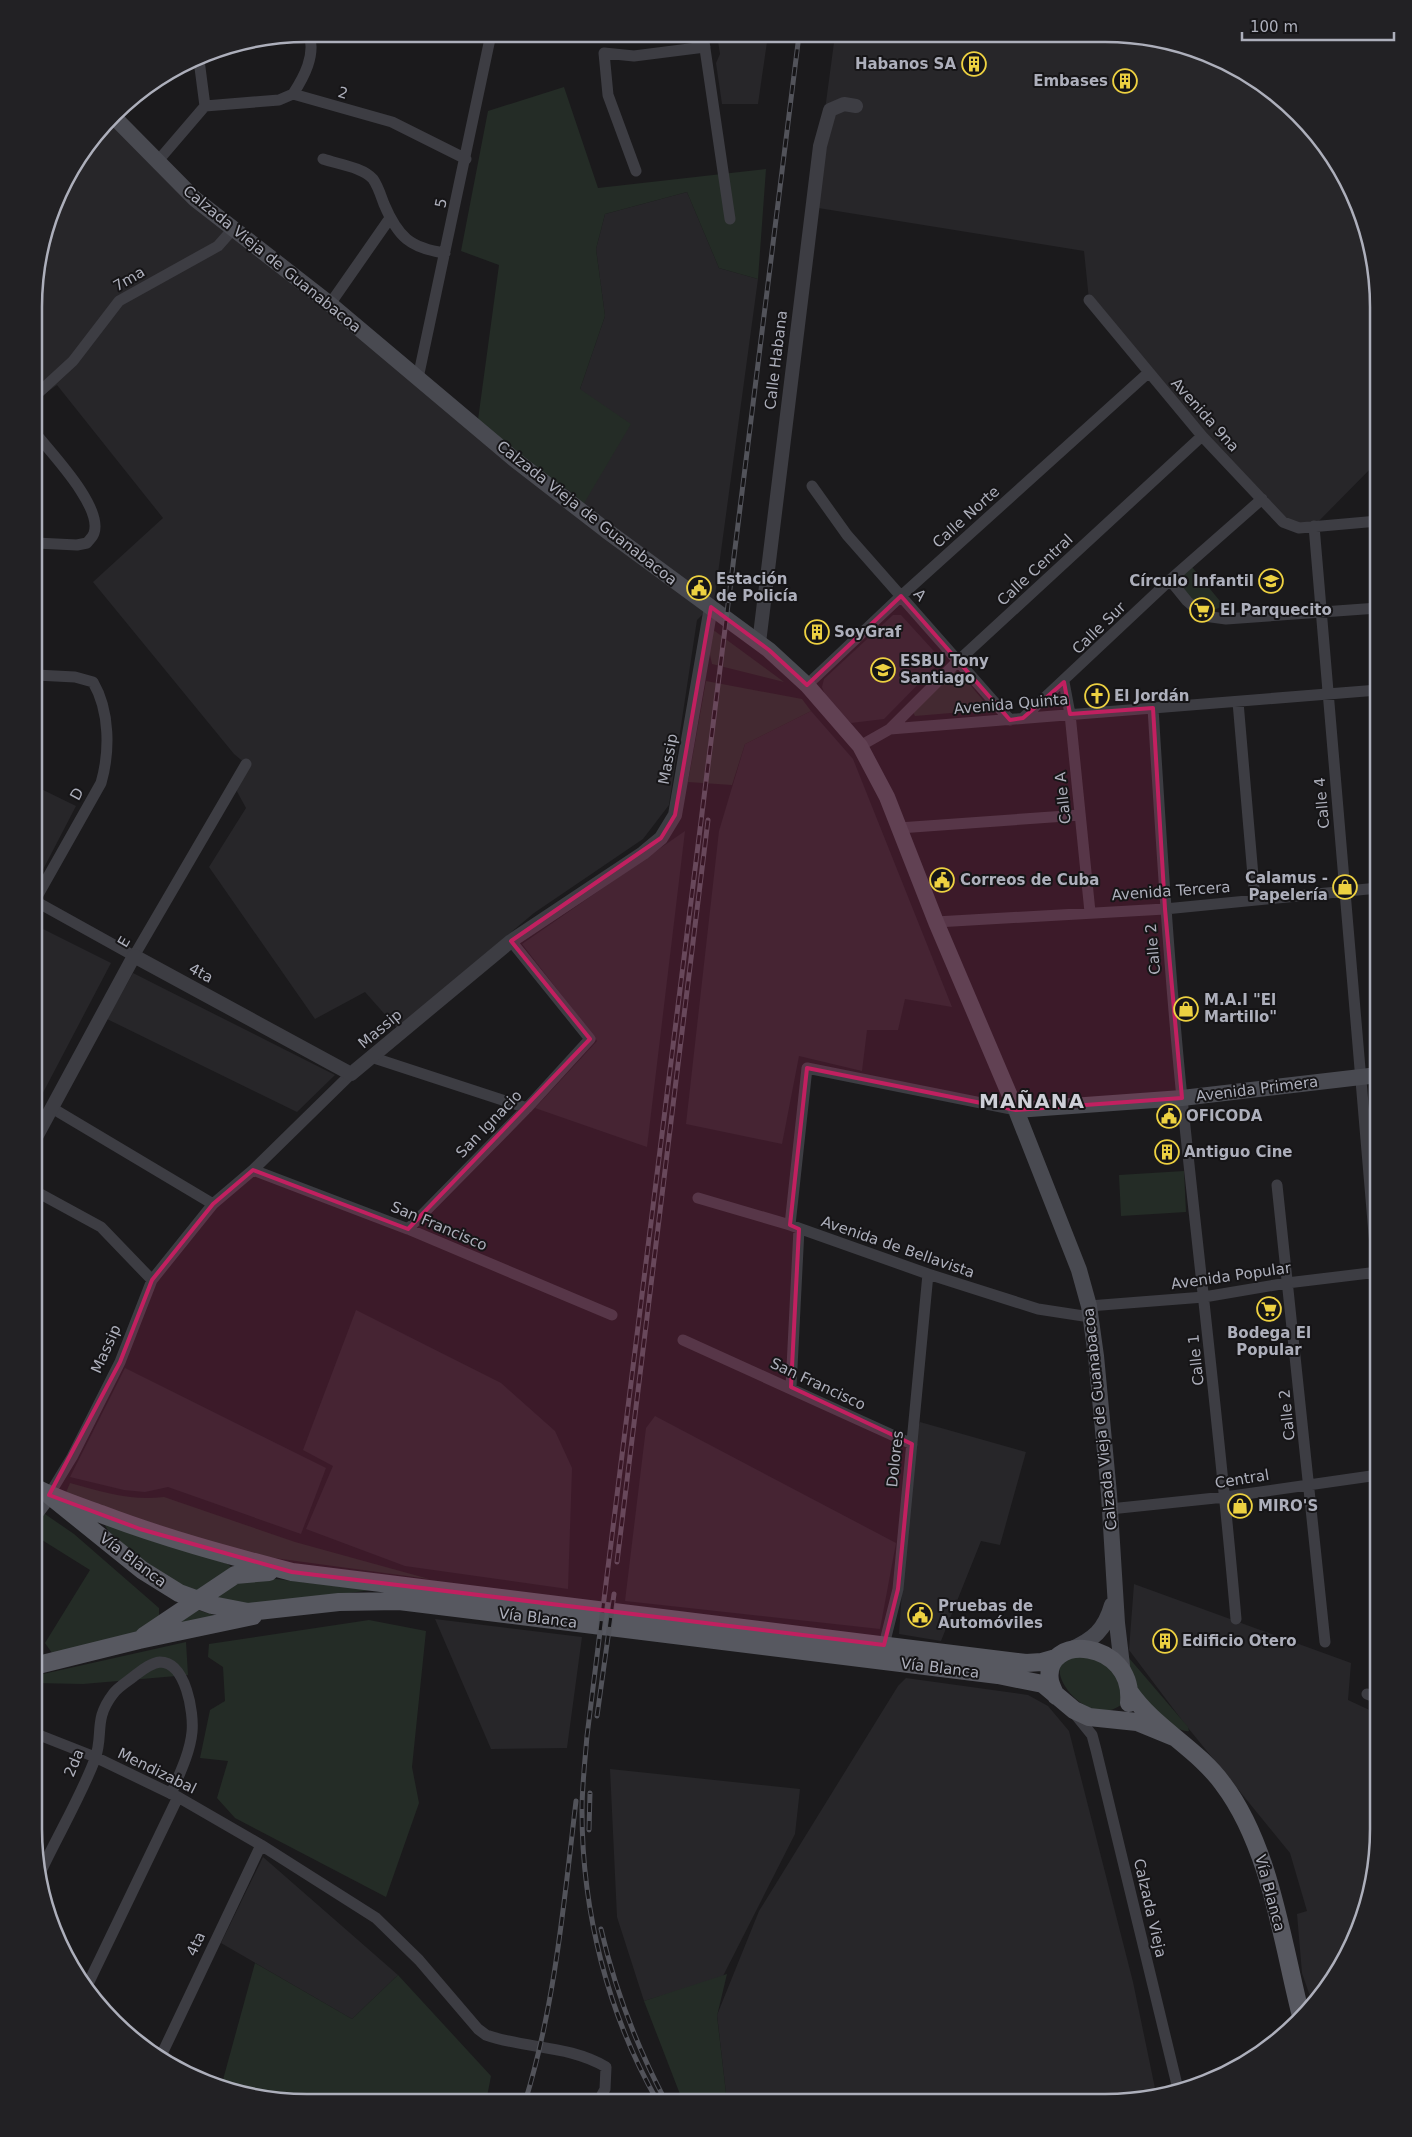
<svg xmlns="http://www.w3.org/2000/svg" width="1412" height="2137" viewBox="0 0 1412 2137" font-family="'DejaVu Sans',sans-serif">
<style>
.built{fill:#272629}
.green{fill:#242c26}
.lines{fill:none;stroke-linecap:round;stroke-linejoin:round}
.minor{stroke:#3d3d43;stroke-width:11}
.tertiary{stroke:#3d3d43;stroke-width:14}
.secondary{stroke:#494a51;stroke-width:16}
.primary{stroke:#575860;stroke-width:18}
.rail-casing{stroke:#52535a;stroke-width:5}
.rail{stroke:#161517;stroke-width:3;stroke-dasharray:9;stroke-linecap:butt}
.marked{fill:#c12060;fill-opacity:0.2;stroke:#c12060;stroke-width:4;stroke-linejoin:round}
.labels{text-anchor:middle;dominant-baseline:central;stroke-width:4;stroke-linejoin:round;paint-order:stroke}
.poi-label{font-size:15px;font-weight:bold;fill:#adafbb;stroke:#161517;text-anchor:start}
.street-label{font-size:15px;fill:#adafbb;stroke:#161517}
.district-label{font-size:20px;font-weight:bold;letter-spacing:1px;fill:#cecfd7;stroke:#161517}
.rim{fill:none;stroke:#adafbb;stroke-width:2.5}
</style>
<rect width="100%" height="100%" fill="#1b1a1c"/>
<!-- built -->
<path class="built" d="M709,35H768L758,104H722L716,63L720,54L718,41L710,42Z
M835,35L1140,36L1209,55L1271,90L1321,141L1357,203L1378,308V461L1314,526L1283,522L1089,300L1084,251L812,207Z
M115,117L125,130L477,427L575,495L582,505L580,389L605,316L596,249L605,214L687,192L719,268L758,279L714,603L697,620L669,805L643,839L534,913L397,1028L365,992L315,1019L209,867L246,808L234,786L246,764L234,754L93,582L163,518L57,385L36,400V272L70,171Z
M893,615H901L942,660L884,719L851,723L828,703L822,687L824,679Z
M811,711L853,759L952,1007L905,999L898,1030H867L862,1071L799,1056L782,1144L686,1124L719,831L745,744Z
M35,786L76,806L35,885Z
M685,831L647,1147L535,1108L597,1041L522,944Z
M37,926L111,963L35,1108V929Z
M133,973L335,1075L297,1112L107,1019Z
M356,1310L501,1383L555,1431L572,1468L568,1589L405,1566L306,1529L333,1466L303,1450Z
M125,1368L326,1468L301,1534L168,1487L145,1492L124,1490L70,1477Z
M655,1416L896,1543L880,1629L625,1601L646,1428Z
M920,1422L1026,1452L1000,1545L981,1541L941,1641L899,1634L912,1444Z
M1134,1584L1351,1663L1348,1700L1378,1714V1847L1357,1934L1322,1996L1313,2005L1302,1973L1297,1914L1307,1911L1290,1853L1184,1723L1129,1650Z
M435,1619L582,1637L567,1748L491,1749Z
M906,1678L1028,1695L1048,1706L1069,1731L1133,1982L1156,2093L1104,2103L727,2102L717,2015L759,1911L898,1686Z
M610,1769L800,1789L795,1834L722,1978L644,2001L617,1917Z
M263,1857L398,1975L352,2019L221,1943Z"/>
<!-- green -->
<path class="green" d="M564,87L598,188L766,169L758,279L719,268L687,192L605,214L596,249L605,316L580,389L631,424L583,505L575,495L477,427L499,265L461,251L488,111Z
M1192,567L1224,606L1203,614L1174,581Z
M712,629L784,682L712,664L709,650Z
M955,671L960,673L987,705V710L915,716L913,712Z
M706,681L802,699L811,711L745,744L732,785L688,782Z
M1184,1171L1186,1212L1121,1216L1119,1175Z
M70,1483C102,1492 131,1501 164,1497L295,1542L429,1579L245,1554L65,1495Z
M42,1512L74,1534L159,1608V1620L143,1632L52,1653L45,1643L90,1570L34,1535V1526Z
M104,1522L228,1564L231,1567L197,1593C177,1587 108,1542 104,1522Z
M250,1576L371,1590L257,1606L214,1600L228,1583Z
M192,1608L216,1616L166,1626Z
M369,1620L426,1631L412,1767L419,1803L386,1897L235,1818L217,1798L228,1761L200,1758L210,1710L225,1701L223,1667L208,1657L209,1644Z
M186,1642L188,1675L83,1684L34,1683V1676Z
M1123,1651L1188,1727L1189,1731C1176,1734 1141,1700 1136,1688C1130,1677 1127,1663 1123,1651Z
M1093,1656L1109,1667L1122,1684L1121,1705C1087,1730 1038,1666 1070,1658C1077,1656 1086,1657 1093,1656Z
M255,1963L352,2019L398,1975L491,2076L486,2102L272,2101L221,2087Z
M727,1974L717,2016L727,2102H683L644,2001Z"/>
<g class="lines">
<!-- minor -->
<path class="minor" d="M703,35L730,219
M293,94C304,77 316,55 309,34
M205,106L279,100L293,94L392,122L466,159
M323,159C337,164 363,167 373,179C378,186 381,196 384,204C398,237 410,248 445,253
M157,162L205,106L199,60
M636,171L608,95L604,53L634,56L705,47
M1089,300L1202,436L1283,522L1299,528L1378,521
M330,304L390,218
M418,378L491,34
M36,395L73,361L119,301L218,246L233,229
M812,486L847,535L1010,720
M1314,526L1378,1281
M36,543L77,545L87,543C89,540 93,537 94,533C103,507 52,454 36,434
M1170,580L1187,601L1204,616L1226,619L1378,608
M1064,682L1070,714L1090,912
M807,685L901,596L1148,373
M1238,702L1255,899
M1153,708C1161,838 1169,968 1182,1098C1200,1272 1221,1445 1236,1619
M1023,718L1170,580L1262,499
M890,729L959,660L1202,436
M860,746L890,729L1378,690
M899,828L1080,815
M35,900L101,783C110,752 110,711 93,682L75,677L36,675
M35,901L134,956L246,764
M936,922L1165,909L1378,888
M371,1057L527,1108
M52,1108L213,1204
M253,1170L408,1229L612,1315
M1277,1185L1325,1642
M35,1191L101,1227L152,1280
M698,1198L790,1225L928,1274L1038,1309L1090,1317
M790,1225L807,1068L1016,1110
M408,1229L527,1108L590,1039L511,941
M1089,1306L1204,1297L1287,1283L1378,1272
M683,1340L912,1444
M791,1387L799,1229
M49,1495L72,1457L120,1362L152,1280L213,1204L253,1170L351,1074
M1110,1509L1225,1497L1378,1475
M884,1645L898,1589L928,1274
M1367,1694L1378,1698
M1075,1714L1092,1735L1096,1750L1178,2089
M34,1733L95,1757L178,1797L261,1845L376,1918L419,1960L478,2029L486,2035C526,2049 569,2045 606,2067L605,2089L598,2102
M42,1869C59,1833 81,1796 95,1759C104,1734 93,1720 113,1694C118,1687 127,1682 133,1677C141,1671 150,1663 160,1662C186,1662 194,1713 192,1732C190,1753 179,1775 171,1794
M86,1988L178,1797
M160,2058L261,1845"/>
<!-- tertiary -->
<path class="tertiary" d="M759,643L820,146L830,110L844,104L856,106
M35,1139L134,956L351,1074L511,941L643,853L661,838L675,815L711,607"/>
<!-- secondary -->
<path class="secondary" d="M114,117L195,199L330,304L514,459L607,531L769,650L807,685L860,746L887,797L936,922L1016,1110L1079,1270L1089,1306L1096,1356L1109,1494L1117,1623L1123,1674
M1016,1110L1182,1098L1378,1075
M34,1515L49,1495
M1070,1650C1093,1640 1105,1630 1112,1605"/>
<!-- primary -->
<path class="primary" d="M34,1487C56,1499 79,1506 101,1514C164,1538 227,1555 292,1572L1026,1663L1042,1662L1056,1658
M49,1495L142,1570L179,1593L212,1605L248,1612L339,1602L399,1601L998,1675L1043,1684L1074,1710L1089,1717L1137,1722L1176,1738
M144,1636L235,1575L269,1572
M34,1666L139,1640L253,1616
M1129,1691C1154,1728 1197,1748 1223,1784C1270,1846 1282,1941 1301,2016
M1056,1696C1054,1691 1051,1686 1050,1681C1042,1632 1135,1639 1129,1703"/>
<!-- rail casing -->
<g class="rail-casing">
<path id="rail" d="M617,1562L708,820
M597,1716L614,1594
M589,1830L590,1793
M601,1929C615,1990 637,2047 666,2102
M525,2102C555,2005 564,1902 576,1801
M658,2102C608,2015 582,1912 582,1811C582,1786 585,1761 587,1736L799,35"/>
</g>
<!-- rail -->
<use href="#rail" class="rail"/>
</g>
<!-- marked area -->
<path class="marked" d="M901,596L1010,720L1023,718L1064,682L1070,714L1153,708L1165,909L1182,1098L1016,1110L807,1068L790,1225L799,1229L791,1387L912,1444L898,1589L884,1645L292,1572L140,1529L49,1495L120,1362L152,1280L213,1204L253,1170L408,1229L590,1039L511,941L661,838L675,815L711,607L769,650L807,685Z"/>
<!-- icons -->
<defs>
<g id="building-ring" transform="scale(1.25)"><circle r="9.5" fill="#161517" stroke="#edd141" stroke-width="1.5"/><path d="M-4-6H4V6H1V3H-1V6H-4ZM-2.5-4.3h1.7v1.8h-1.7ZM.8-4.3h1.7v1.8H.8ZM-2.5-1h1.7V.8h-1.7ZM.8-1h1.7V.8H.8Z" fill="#edd141"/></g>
<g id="school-ring" transform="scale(1.25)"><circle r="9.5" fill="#161517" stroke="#edd141" stroke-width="1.5"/><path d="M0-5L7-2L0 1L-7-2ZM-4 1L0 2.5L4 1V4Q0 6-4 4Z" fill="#edd141"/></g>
<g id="civic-ring" transform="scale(1.25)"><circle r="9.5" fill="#161517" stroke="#edd141" stroke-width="1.5"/><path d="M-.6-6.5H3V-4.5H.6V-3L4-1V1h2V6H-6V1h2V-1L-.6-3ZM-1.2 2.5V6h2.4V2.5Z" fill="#edd141"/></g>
<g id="supermarket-ring" transform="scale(1.25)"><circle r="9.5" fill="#161517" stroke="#edd141" stroke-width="1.5"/><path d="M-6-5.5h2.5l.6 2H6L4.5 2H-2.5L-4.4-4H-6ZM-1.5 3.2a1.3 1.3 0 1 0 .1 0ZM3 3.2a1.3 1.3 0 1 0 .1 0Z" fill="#edd141"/></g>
<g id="church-ring" transform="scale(1.25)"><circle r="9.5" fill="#161517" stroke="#edd141" stroke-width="1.5"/><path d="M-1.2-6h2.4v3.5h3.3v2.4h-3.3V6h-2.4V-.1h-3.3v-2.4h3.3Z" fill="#edd141"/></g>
<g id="shop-ring" transform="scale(1.25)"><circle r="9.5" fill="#161517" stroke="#edd141" stroke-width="1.5"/><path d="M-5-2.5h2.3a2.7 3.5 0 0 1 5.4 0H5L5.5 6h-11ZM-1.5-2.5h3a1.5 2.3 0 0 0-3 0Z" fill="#edd141"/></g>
</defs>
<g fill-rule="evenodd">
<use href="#building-ring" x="974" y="64"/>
<use href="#building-ring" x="1125" y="81"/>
<use href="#school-ring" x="1271" y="581"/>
<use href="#civic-ring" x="699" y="588"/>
<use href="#supermarket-ring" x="1202" y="610"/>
<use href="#building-ring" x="817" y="632"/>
<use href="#school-ring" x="883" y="670"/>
<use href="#church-ring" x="1097" y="696"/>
<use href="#civic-ring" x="942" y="880"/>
<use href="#shop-ring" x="1345" y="887"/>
<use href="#shop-ring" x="1186" y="1009"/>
<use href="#civic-ring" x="1169" y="1116"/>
<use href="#building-ring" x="1167" y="1152"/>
<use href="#supermarket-ring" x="1269" y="1309"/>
<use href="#shop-ring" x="1240" y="1506"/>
<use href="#civic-ring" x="920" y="1615"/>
<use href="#building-ring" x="1165" y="1641"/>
</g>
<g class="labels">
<!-- poi labels -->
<g class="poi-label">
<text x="956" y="64" text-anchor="end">Habanos SA</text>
<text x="1108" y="81" text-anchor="end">Embases</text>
<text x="716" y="579">Estación<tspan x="716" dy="17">de Policía</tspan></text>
<text x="1254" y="581" text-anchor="end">Círculo Infantil</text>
<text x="1220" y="610">El Parquecito</text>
<text x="834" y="632">SoyGraf</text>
<text x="900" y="661">ESBU Tony<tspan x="900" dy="17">Santiago</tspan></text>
<text x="1114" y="696">El Jordán</text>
<text x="1328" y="878" text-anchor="end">Calamus -<tspan x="1328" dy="17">Papelería</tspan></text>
<text x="960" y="880">Correos de Cuba</text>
<text x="1204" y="1000">M.A.I "El<tspan x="1204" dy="17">Martillo"</tspan></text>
<text x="1186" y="1116">OFICODA</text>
<text x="1184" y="1152">Antiguo Cine</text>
<text x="1269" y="1333" text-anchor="middle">Bodega El<tspan x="1269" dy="17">Popular</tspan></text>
<text x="1258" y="1506">MIRO'S</text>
<text x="938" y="1606">Pruebas de<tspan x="938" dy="17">Automóviles</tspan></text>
<text x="1182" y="1641">Edificio Otero</text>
</g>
<!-- street labels -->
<g class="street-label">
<text transform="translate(343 93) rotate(16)">2</text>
<text transform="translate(441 203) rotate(-78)">5</text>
<text transform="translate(272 259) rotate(39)">Calzada Vieja de Guanabacoa</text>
<text transform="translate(129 279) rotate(-30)">7ma</text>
<text transform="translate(776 360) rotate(-83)">Calle Habana</text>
<text transform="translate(1205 415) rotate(48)">Avenida 9na</text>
<text transform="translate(587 513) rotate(38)">Calzada Vieja de Guanabacoa</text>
<text transform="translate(966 517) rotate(-42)">Calle Norte</text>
<text transform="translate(1035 570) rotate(-43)">Calle Central</text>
<text transform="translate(920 595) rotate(48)">A</text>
<text transform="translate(1099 628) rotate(-44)">Calle Sur</text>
<text transform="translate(1011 704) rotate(-5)">Avenida Quinta</text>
<text transform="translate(668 759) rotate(-80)">Massip</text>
<text transform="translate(77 794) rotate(-61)">D</text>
<text transform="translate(1063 798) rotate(-96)">Calle A</text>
<text transform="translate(1322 803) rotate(-95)">Calle 4</text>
<text transform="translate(1171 891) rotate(-4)">Avenida Tercera</text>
<text transform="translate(124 942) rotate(-60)">E</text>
<text transform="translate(1153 949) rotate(-95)">Calle 2</text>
<text transform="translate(201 973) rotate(28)">4ta</text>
<text transform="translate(380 1029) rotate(-40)">Massip</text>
<text transform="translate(1257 1089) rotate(-7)">Avenida Primera</text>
<text transform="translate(489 1124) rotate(-46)">San Ignacio</text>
<text transform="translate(439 1226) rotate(23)">San Francisco</text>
<text transform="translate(898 1247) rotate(19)">Avenida de Bellavista</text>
<text transform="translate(1231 1276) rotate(-8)">Avenida Popular</text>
<text transform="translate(106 1349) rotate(-66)">Massip</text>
<text transform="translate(1196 1360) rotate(-96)">Calle 1</text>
<text transform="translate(818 1384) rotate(25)">San Francisco</text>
<text transform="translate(1287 1415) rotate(-96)">Calle 2</text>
<text transform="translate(1100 1419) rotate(-96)">Calzada Vieja de Guanabacoa</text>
<text transform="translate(895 1459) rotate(-84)">Dolores</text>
<text transform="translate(1242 1479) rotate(-9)">Central</text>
<text transform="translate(133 1560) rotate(37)">Vía Blanca</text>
<text transform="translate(538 1618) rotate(7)">Vía Blanca</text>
<text transform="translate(940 1668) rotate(7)">Vía Blanca</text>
<text transform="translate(74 1763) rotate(-68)">2da</text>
<text transform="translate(157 1771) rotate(26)">Mendizabal</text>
<text transform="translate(1270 1893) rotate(75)">Vía Blanca</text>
<text transform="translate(1150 1908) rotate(77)">Calzada Vieja</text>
<text transform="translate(196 1944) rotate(-65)">4ta</text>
</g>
<!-- district labels -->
<g class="district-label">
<text x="1032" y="1101">MAÑANA</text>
</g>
</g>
<!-- crop -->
<path d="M0 0H1412V2137H0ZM307 42H1105A265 265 0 0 1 1370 307V1829A265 265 0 0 1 1105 2094H307A265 265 0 0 1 42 1829V307A265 265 0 0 1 307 42Z" fill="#222124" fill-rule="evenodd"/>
<path class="rim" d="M307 42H1105A265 265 0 0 1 1370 307V1829A265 265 0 0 1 1105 2094H307A265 265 0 0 1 42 1829V307A265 265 0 0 1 307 42Z"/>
<!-- scale -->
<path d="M1242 32v8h152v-8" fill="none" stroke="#adafbb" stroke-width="2.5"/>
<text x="1250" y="32" font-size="15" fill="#adafbb" stroke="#161517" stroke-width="4" paint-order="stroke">100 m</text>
</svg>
